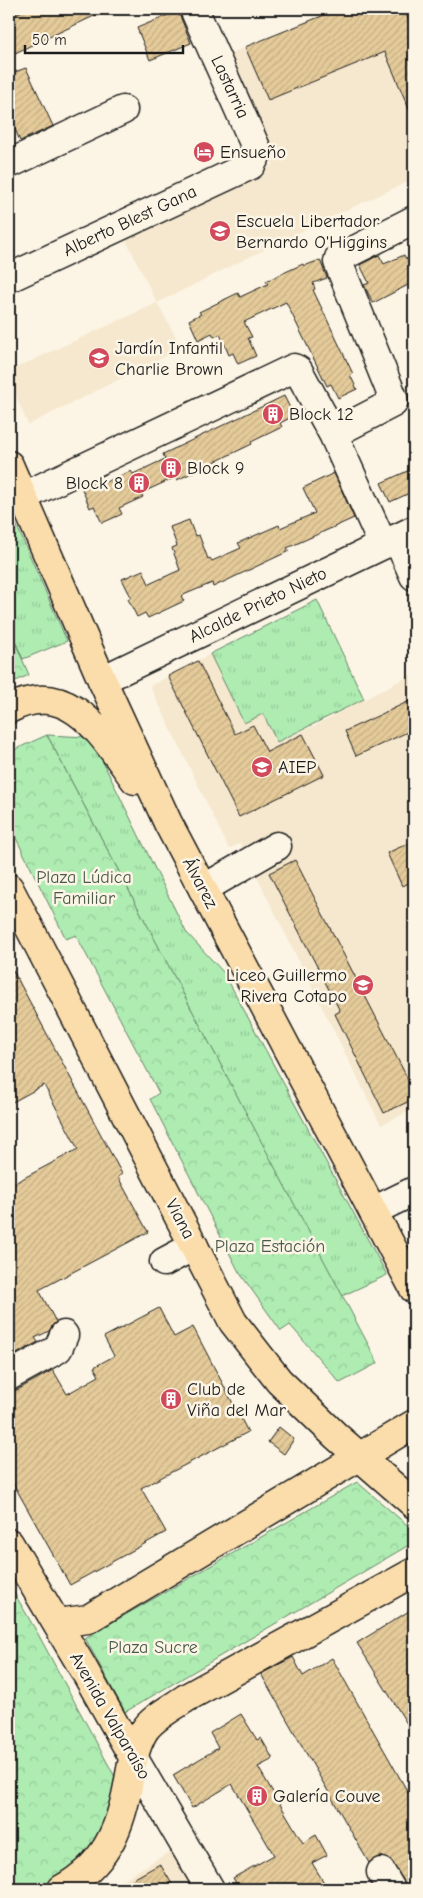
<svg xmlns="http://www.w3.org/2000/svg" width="423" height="1898" viewBox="0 0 423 1898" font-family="'Comic Neue',sans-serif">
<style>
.built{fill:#f5e8ce}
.grass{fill:url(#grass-tufts);stroke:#658467}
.forest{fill:url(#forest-crowns);stroke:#658467}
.building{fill:url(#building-hatch);stroke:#1c1c1c}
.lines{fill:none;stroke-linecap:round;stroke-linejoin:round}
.minor-casing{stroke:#1c1c1c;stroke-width:31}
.major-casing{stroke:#1c1c1c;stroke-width:31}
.minor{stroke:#fcf5e5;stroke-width:28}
.major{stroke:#fbddab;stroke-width:28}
.labels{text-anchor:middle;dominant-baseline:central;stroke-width:5;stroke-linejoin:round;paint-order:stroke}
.street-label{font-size:18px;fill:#1c1c1c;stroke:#fcf5e5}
.poi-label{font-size:18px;fill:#1c1c1c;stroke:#fcf5e5;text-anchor:start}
.park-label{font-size:18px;fill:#485a49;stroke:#fcf5e5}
</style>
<defs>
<pattern id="grass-tufts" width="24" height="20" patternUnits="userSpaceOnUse" patternTransform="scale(1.25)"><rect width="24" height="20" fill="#aeecb2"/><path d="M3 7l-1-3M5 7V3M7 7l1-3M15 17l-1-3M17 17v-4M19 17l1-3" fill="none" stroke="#95ca98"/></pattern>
<pattern id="forest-crowns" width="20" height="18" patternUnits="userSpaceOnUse" patternTransform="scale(1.25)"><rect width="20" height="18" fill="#aeecb2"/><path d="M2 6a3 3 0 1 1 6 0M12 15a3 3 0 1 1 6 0" fill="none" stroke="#95ca98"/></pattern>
<pattern id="building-hatch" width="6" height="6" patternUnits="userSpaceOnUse" patternTransform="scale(1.25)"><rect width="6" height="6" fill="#e5cb9a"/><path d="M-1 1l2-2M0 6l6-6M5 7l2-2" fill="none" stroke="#c4ae84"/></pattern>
</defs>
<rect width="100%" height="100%" fill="#fcf5e5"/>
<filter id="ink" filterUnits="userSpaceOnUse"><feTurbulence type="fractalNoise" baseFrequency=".02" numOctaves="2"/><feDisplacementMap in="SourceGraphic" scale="10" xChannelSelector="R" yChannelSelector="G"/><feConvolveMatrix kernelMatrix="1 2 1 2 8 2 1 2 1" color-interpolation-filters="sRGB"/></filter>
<g filter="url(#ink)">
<!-- built -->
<path class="built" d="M339,9H404L414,34V179L316,224L157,303L182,348L28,425L9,379V371L157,303L125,238L273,165L222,57Z
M210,654L244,723L263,714L278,742L316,725L414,673V1109L381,1125L240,843L229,849L150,686Z
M172,1850L195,1889H107Z"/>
<!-- grass -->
<path class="grass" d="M9,508L67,641L23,659L9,628Z
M317,600L364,699L277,742L263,714L244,723L210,654Z
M47,735L87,737L96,748L186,932L224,973L387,1275L342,1296Z"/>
<!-- forest -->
<path class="forest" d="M9,628L29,675L9,684Z
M47,735L378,1363L340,1383L290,1325L281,1331L239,1272L150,1099L159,1093L76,935L66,939L9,824V752Z
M357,1482L414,1531V1542L125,1712L85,1638Z
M9,1584L38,1634L115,1777L112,1807L89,1852L64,1877L42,1889H9Z"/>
<!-- building -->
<path class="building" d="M27,9H109L13,54L9,45V17Z
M339,9H404L414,34V121L385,52L268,100L245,47Z
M178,11L191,43L150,60L137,28Z
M26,68L53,126L20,141L9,115V74Z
M379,255L384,264L404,255L406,259L414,255V282L373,303L364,285L369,283L360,265Z
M320,260L327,278L313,283L315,289L313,290L353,374L350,375L357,389L338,398L331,384L327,386L286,302L244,322L252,337L248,338L256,356L238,364L233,353L229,355L220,334L214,337L212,333L198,340L189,320L201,314L199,312L238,293L240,297L268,284L266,281L303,264L304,266Z
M284,396L294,416L280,423L282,427L251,442L252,444L177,480L176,477L141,493L143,497L119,508L122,514L102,523L94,506L90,508L82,489L100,481L101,484L131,471L133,474L150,466L165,459L163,454Z
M414,468V491L390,502L381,483Z
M334,473L354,518L287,548L289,551L213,587L212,583L181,596L184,601L148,618L145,613L137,617L128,599L131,597L122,579L143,570L149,584L180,570L172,548L177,546L170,527L189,520L195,536L199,535L208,559L210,558L212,561L241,548L238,543L279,525L280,528L315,513L303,488Z
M198,661L235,734L253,725L267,752L303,734L324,775L239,817L168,676Z
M414,699V729L356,756L345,731Z
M414,841V881L402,886L387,853Z
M295,860L414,1091V1099L384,1113L335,1014L340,1011L269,873Z
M9,963L122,1174L118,1177L148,1232L39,1290L56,1322L49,1331L35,1338L38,1342L9,1358V1186L78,1149L44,1085L9,1104Z
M159,1308L174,1337L193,1327L248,1432L141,1488L166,1532L70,1585L9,1476V1392L17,1390L53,1370L67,1394L99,1376L94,1367L114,1356L104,1337Z
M279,1427L294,1439L284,1454L268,1442Z
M414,1608V1735L357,1643Z
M293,1657L303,1676L332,1658L414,1803V1889H407L404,1881L389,1859L380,1856L369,1863L261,1674Z
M241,1714L257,1740L261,1738L273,1759L258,1767L303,1843L316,1835L327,1855L312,1863L328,1889H240L233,1878L274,1855L232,1784L192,1808L173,1775L218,1748L210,1733Z
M160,1864L175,1889H115Z"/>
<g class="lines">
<!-- minor casing -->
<g class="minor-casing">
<path id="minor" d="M9,164L123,110
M9,278L251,165L258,152L194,9
M333,434L393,403L394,400L338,262L339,258L414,220
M22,497L294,368L298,370L333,434L383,545
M397,538L414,576
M102,680L414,530
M203,889L277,846
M373,1211L414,1191
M164,1262L194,1246
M9,1376L58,1349L64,1335
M133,1757L210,1889
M381,1872L391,1889"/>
</g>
<!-- major casing -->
<g class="major-casing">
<path id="major" d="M9,465L102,680L168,823L414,1289
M9,709C71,676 104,739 135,780
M9,888L233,1322L279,1381L336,1436L414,1504
M9,1543L83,1668L133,1757
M57,1623L88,1619L93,1616L414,1424
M62,1889C104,1865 119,1833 128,1786C131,1768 134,1748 144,1731C153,1717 172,1708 186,1698L414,1572"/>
</g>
<!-- minor -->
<use href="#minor" class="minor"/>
<!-- major -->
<use href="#major" class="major"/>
</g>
</g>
<!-- icons -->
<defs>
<g id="hotel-disc" transform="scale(1.125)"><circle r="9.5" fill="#d1495b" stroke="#fcf5e5"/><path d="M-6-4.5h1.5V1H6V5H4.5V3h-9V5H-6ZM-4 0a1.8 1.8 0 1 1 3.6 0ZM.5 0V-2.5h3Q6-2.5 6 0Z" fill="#fff"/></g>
<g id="school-disc" transform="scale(1.125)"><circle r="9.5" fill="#d1495b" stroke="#fcf5e5"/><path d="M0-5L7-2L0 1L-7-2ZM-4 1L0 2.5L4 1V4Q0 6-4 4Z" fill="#fff"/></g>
<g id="building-disc" transform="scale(1.125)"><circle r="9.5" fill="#d1495b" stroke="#fcf5e5"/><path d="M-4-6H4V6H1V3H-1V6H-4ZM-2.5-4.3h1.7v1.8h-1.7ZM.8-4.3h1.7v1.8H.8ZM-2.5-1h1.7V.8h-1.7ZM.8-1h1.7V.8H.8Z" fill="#fff"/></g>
<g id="university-disc" transform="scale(1.125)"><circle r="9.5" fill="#d1495b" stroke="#fcf5e5"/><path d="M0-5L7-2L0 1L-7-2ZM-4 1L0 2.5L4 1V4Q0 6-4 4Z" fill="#fff"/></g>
</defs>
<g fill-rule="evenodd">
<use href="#hotel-disc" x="204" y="152"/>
<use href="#school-disc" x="220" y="231"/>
<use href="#school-disc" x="99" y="358"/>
<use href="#building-disc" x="273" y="414"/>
<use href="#building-disc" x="171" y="468"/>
<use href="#building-disc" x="139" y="483"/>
<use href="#university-disc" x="262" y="767"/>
<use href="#school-disc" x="363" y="985"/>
<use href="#building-disc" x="171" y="1399"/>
<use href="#building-disc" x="257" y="1796"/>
</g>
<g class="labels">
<!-- street labels -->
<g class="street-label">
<text transform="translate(230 87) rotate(65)">Lastarria</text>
<text transform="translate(130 221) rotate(-25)">Alberto Blest Gana</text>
<text transform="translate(258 605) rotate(-26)">Alcalde Prieto Nieto</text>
<text transform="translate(200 883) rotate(62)">Álvarez</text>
<text transform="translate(180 1219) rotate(62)">Viana</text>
<text transform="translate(110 1716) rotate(60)">Avenida Valparaíso</text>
</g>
<!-- poi labels -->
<g class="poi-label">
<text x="220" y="152">Ensueño</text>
<text x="236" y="221">Escuela Libertador<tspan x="236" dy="21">Bernardo O'Higgins</tspan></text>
<text x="115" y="348">Jardín Infantil<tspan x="115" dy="21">Charlie Brown</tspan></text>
<text x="289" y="414">Block 12</text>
<text x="187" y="468">Block 9</text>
<text x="123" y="483" text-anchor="end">Block 8</text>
<text x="278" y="767">AIEP</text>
<text x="347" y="975" text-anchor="end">Liceo Guillermo<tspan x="347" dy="21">Rivera Cotapo</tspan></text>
<text x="187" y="1389">Club de<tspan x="187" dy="21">Viña del Mar</tspan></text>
<text x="273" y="1796">Galería Couve</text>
</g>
<!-- park labels -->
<g class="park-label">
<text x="84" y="877">Plaza Lúdica<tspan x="84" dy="21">Familiar</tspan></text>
<text x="270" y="1246">Plaza Estación</text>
<text x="153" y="1647">Plaza Sucre</text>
</g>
</g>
<!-- margin -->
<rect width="423" height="1898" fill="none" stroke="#fcf5e5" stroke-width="30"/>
<rect x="15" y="15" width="393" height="1868" fill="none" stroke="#1c1c1c" stroke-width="2" filter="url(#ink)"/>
<!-- scale -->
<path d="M25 45v8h158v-8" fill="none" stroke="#1c1c1c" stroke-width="2.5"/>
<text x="32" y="45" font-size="15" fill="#1c1c1c" stroke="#fcf5e5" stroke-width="4" paint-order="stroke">50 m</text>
</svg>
